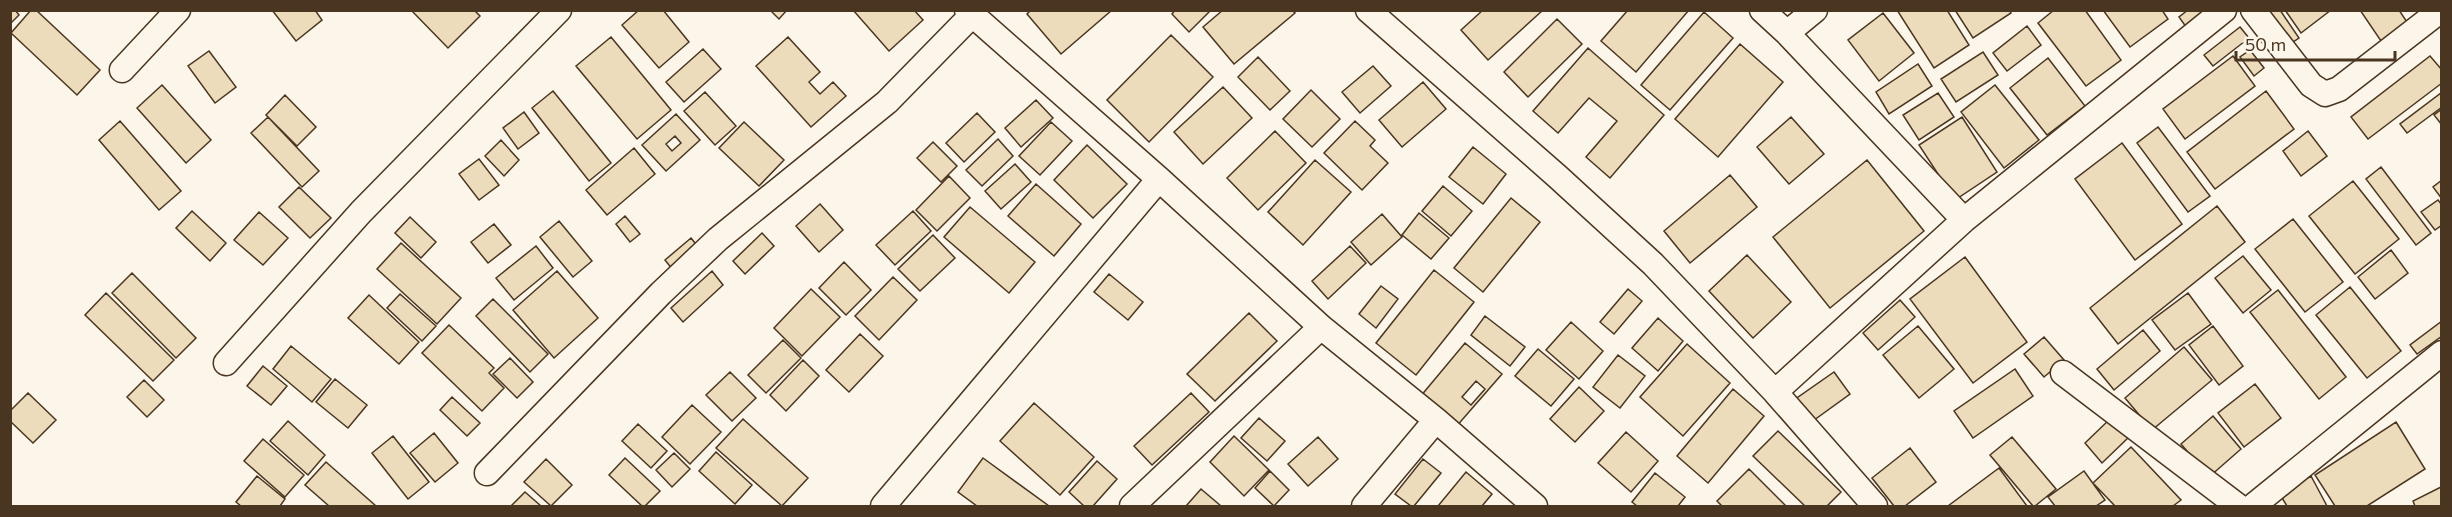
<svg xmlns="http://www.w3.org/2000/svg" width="2452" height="517" viewBox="0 0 2452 517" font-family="Commissioner,sans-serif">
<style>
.building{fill:#ecdcbc;stroke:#4a3520;stroke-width:1.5;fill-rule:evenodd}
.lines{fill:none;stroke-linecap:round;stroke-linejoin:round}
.minor-casing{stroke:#4a3520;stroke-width:27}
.minor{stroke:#fbf6e9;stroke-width:24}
</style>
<rect width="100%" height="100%" fill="#fbf6e9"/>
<!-- building -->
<path class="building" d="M10,10H15L19,15L10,24Z
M31,10H36L100,70L77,95L11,33Z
M272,10H315L322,20L296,41Z
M411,10H474L480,16L448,48Z
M639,10H663L689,42L659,68L622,25Z
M770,10H787L779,19Z
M853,10H914L923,20L889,51Z
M1031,10H1112L1061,54L1027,14Z
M1175,10H1211L1189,32L1172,14Z
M1223,10H1292L1295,13L1234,64L1203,27Z
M1483,10H1543L1488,60L1461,30Z
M1628,10H1689L1636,72L1601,41Z
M1897,10H1947L1969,45L1934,68Z
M1955,10H2009L2011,13L1973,38Z
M2054,10H2085L2121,60L2086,86L2038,23Z
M2103,10H2162L2168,19L2130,47Z
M2188,10H2210L2189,31L2179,17Z
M2270,10H2280L2299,38L2284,48L2262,16Z
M2285,10H2331L2301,33Z
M2360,10H2399L2407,22L2381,41Z
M1704,12L1733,38L1670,110L1641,85Z
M1883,13L1914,53L1879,81L1848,40Z
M1557,19L1582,44L1528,97L1504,72Z
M2027,26L2041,45L2007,71L1993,53Z
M2240,27L2249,38L2213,66L2204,55Z
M1171,35L1213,77L1149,142L1107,100Z
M611,37L671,110L637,139L576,66Z
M788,37L820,72L809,82L820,94L833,82L846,96L811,127L756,66Z
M1740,44L1783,82L1718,157L1675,119Z
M1588,48L1664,115L1610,178L1586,157L1617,121L1589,98L1558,133L1533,111Z
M703,49L721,69L684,102L666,82Z
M2250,50L2264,68L2254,76L2240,57Z
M209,51L236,87L215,103L188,66Z
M1983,52L1998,75L1956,102L1941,79Z
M2233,56L2255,86L2185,139L2163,109Z
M2430,56L2442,70V83L2368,139L2351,117Z
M1258,57L1290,91L1270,110L1238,77Z
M2048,58L2085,106L2047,135L2010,88Z
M1918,64L1932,86L1889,114L1876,92Z
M1373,66L1391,86L1360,113L1342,92Z
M1423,82L1446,109L1402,147L1379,120Z
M162,85L211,140L186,163L137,108Z
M1995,85L2039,140L2004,168L1961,112Z
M1223,87L1252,118L1203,164L1174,132Z
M1311,90L1340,119L1312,147L1283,119Z
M553,91L611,163L589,181L532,108Z
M2266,91L2294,129L2215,189L2187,152Z
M705,92L736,126L715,145L684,111Z
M1938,93L1954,117L1919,140L1903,115Z
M2441,93L2442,107L2407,133L2400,124Z
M285,95L316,127L297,146L266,115Z
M1036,100L1053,118L1021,147L1005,128Z
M2442,109V125L2434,115Z
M524,112L539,133L518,149L503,128Z
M977,113L995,132L964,162L946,143Z
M676,114L700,140L666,171L642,145ZM675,136L681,143L672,151L666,144Z
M268,117L319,171L302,187L251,133Z
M1791,117L1824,154L1789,184L1757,147Z
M1962,117L1997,172L1955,200L1919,145Z
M120,121L181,191L159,210L99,140Z
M1355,121L1375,140L1370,146L1388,163L1362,190L1324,153Z
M744,122L784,160L759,186L719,148Z
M1051,122L1072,141L1040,175L1019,156Z
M2158,127L2210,196L2188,212L2137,143Z
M1275,131L1306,163L1258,210L1227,178Z
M2308,131L2327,156L2301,176L2283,151Z
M998,139L1013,156L982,186L966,170Z
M501,140L519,160L504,176L485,156Z
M933,142L957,166L941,182L917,158Z
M2122,143L2182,224L2135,260L2075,179Z
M1087,145L1127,184L1093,218L1054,180Z
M1473,147L1506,174L1483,204L1449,177Z
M634,148L655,174L607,215L586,190Z
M479,159L499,185L479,200L459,174Z
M1315,160L1351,192L1303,245L1268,212Z
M1867,160L1924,231L1830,308L1773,237Z
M1015,164L1031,182L1001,209L985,191Z
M2381,167L2431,233L2416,245L2366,179Z
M1730,175L1757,207L1690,263L1664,231Z
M949,176L970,198L937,231L916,210Z
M2442,180V199L2433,187Z
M2353,181L2399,239L2355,274L2309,216Z
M1036,184L1081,224L1054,256L1008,216Z
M1443,186L1472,211L1451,236L1422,211Z
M299,187L331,218L310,238L279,207Z
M1511,198L1540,222L1483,292L1454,268Z
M2438,200L2442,205V225L2435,230L2421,212Z
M820,204L843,230L819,252L796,226Z
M2217,206L2245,242L2118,344L2090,308Z
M970,207L1035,262L1009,293L944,237Z
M192,211L226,243L210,261L176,228Z
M913,211L931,231L895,265L876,245Z
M259,212L288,238L263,265L234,240Z
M1419,213L1449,238L1431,259L1402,235Z
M1382,214L1402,237L1371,265L1351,242Z
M625,216L640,234L630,242L616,224Z
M410,217L436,242L421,258L395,233Z
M2293,219L2343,282L2305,312L2255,249Z
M559,221L592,261L573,277L540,237Z
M494,224L511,245L488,263L471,242Z
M762,233L774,246L745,274L733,261Z
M933,235L955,258L920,291L898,269Z
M691,238L699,248L673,270L665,260Z
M401,243L461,298L437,324L377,269Z
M536,246L553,268L514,300L496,278Z
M1350,246L1366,263L1328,299L1312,281Z
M2391,250L2408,273L2375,299L2358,277Z
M1747,255L1791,302L1753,338L1709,291Z
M2243,256L2271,290L2243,313L2215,278Z
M1965,257L2027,342L1973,383L1910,299Z
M844,262L871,290L846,315L819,288Z
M1434,270L1474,302L1416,375L1376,343Z
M557,271L598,318L554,358L513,310Z
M712,271L723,285L683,322L671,308Z
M132,273L196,338L176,358L112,293Z
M1109,274L1143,302L1128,320L1094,292Z
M893,277L917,300L879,340L855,316Z
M1381,286L1398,299L1376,328L1359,314Z
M2350,287L2401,351L2367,378L2316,315Z
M811,289L840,317L802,356L774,328Z
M1628,289L1642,301L1614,334L1600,322Z
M2278,290L2346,377L2319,399L2250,312Z
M106,293L174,360L153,381L85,315Z
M2188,293L2211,324L2175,350L2152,320Z
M400,294L436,326L422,341L387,308Z
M369,295L419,342L399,364L348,318Z
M493,299L548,354L530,372L476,316Z
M1900,300L1915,317L1878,350L1863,333Z
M1249,313L1277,341L1215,401L1187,374Z
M1485,316L1525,347L1510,366L1471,335Z
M1658,318L1683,341L1658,371L1632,348Z
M2442,321V336L2417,354L2410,345Z
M1571,322L1603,351L1579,379L1546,350Z
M449,325L494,368L489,373L504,388L482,411L422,353Z
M1918,326L1954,369L1919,398L1883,355Z
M2213,326L2243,366L2219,385L2189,345Z
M2143,330L2160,351L2114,390L2097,369Z
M860,334L883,356L849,392L826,370Z
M2044,337L2064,360L2044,377L2024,354Z
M783,340L801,358L766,393L748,375Z
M1465,343L1502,374L1455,428L1420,397ZM1476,381L1485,389L1471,405L1462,397Z
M1687,344L1730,383L1683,436L1640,397Z
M291,346L331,379L312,402L273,369Z
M2184,347L2212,380L2152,430L2125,398Z
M1538,349L1574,379L1551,406L1515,376Z
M1618,355L1645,376L1620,408L1593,387Z
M510,358L533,382L517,398L493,374Z
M803,360L819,376L786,411L770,395Z
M263,366L287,386L271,405L247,386Z
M2015,369L2033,396L1973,438L1954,411Z
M730,372L756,398L732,421L706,395Z
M1834,372L1850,394L1810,423L1794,400Z
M335,379L367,405L348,428L316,402Z
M144,380L164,400L147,417L127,397Z
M2255,384L2281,418L2244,447L2218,413Z
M1579,387L1604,411L1575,442L1550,419Z
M1733,389L1764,416L1708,483L1677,456Z
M28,393L56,420L33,443L10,421V411Z
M1191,393L1209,412L1152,465L1134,446Z
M452,397L480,423L467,436L440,410Z
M1034,403L1094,457L1060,495L1000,441Z
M692,405L721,432L690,464L662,437Z
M2213,416L2241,449L2209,477L2181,444Z
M1259,418L1285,441L1267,461L1241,438Z
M2111,418L2129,437L2102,463L2085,443Z
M743,419L808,478L782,506L716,448Z
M288,421L325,455L308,475L270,441Z
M2396,422L2425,469L2367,506H2335L2315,475Z
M638,424L667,451L651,468L622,441Z
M1778,431L1841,492L1827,506H1805L1753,456Z
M1626,432L1658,461L1631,492L1598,463Z
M434,433L458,463L435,482L410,453Z
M393,436L429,482L408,499L372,453Z
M1234,436L1269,470L1244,496L1210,462Z
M1318,437L1338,459L1308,486L1288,464Z
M2012,437L2056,489L2035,506H2033L1990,455Z
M263,439L304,475L285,497L244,461Z
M2131,447L2181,500L2173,506H2115L2093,483Z
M1910,448L1936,482L1905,506H1894L1872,478Z
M716,452L752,485L735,504L699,471Z
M674,453L690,469L672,487L656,470Z
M625,458L660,491L645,506H642L609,475Z
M983,458L1049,506H977L958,492Z
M546,459L572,485L551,506L524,482Z
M1423,459L1441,473L1414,506H1411L1395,494Z
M1097,461L1117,479L1093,506H1084L1069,492Z
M326,462L376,506H329L305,485Z
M1999,468L2027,506H1948Z
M1749,469L1786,506H1722L1717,501Z
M1270,471L1289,490L1274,506L1255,488Z
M2084,471L2105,500L2096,506H2055L2048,497Z
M1466,472L1492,494L1482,506H1438Z
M1655,473L1685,497L1678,506H1637L1632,502Z
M257,476L285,499L280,506H241L236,502Z
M2311,476L2327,506H2287L2279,493Z
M2441,487L2442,506H2415L2413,501Z
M1201,489L1221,506H1186Z
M525,492L541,506H511Z"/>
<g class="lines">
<!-- minor casing -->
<g class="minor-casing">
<path id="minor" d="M967,10L1159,179L1321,327L1436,420L1535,506
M1368,10L1558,177L1653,264L1775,392L1875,506
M1762,10L1787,33L1964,220
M2253,10L2311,85L2325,94L2339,89L2441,10
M1787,33L1815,10
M122,70L178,10
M226,363L361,212L559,10
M2063,373L2238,506
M1775,392L1964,220L2224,10
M487,473L661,293L718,239L887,102L972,15
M883,506L1159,179
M1132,506L1321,327
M1364,506L1436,420
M2253,506L2442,353"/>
</g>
<!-- minor -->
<use href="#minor" class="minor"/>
</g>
<!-- border -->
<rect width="2452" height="517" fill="none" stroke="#4a3520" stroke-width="24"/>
<!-- scale -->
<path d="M2236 51v9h159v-9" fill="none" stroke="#4a3520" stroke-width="3"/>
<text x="2245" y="51" font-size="18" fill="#4a3520" stroke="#fbf6e9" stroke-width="4.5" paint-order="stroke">50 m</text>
</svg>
